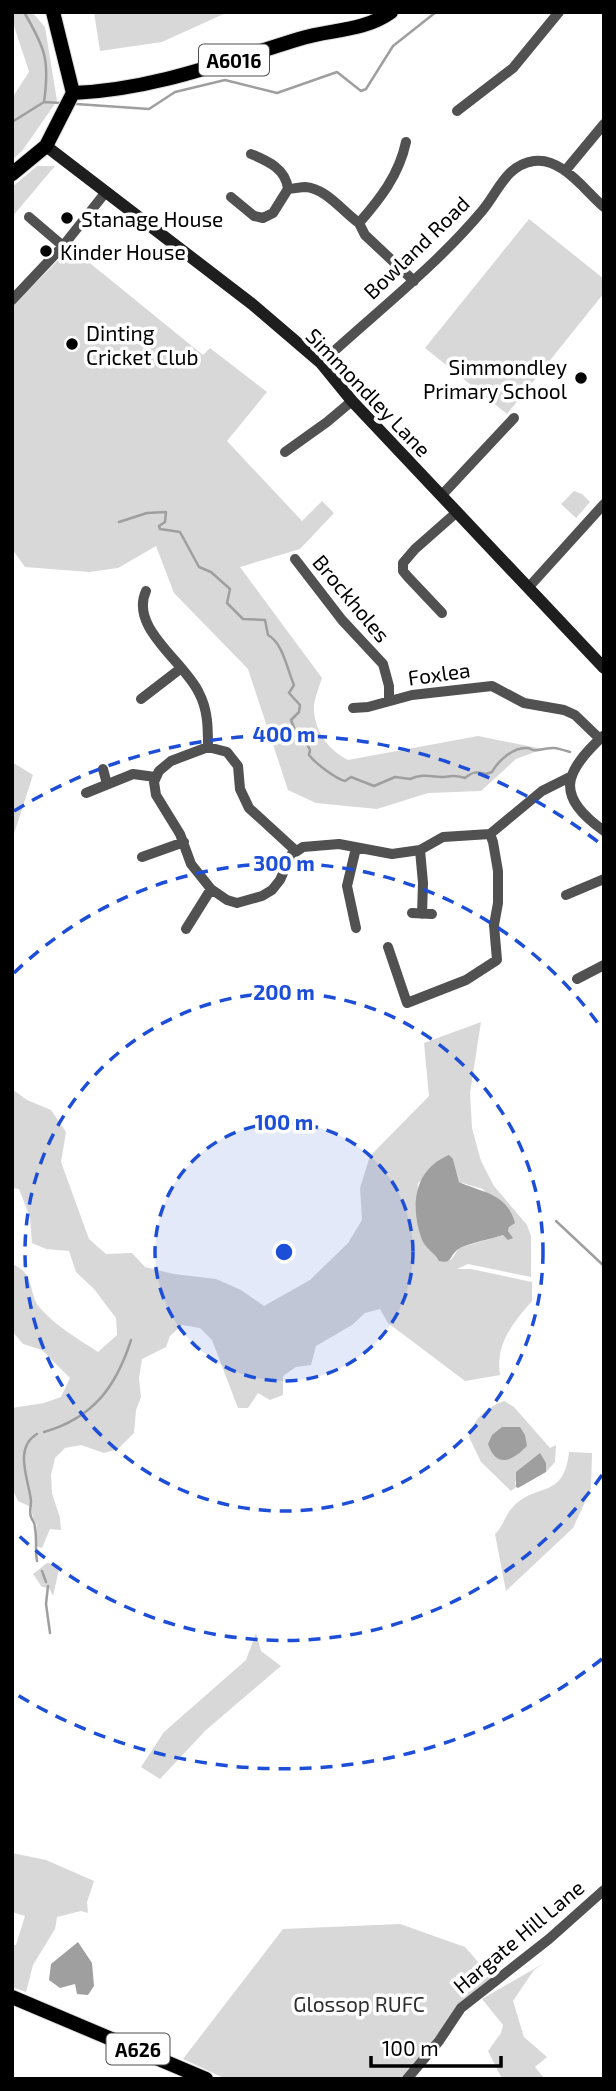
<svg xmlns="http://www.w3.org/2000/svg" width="616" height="2091" viewBox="0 0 616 2091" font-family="'Exo 2',sans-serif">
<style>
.green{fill:#d8d8d8;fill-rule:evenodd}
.water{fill:#9f9f9f}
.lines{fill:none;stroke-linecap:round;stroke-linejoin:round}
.stream{stroke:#9f9f9f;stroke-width:2.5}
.primary-casing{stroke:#dbdbdb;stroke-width:16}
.street{stroke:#515151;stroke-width:10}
.secondary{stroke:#1e1e1e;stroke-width:12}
.primary{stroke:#000;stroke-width:14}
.ring{fill:none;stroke:#1d4ed8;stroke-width:3.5;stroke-dasharray:12 9}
.poi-dot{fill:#000;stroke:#fff;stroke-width:2.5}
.labels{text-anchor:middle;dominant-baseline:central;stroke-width:7;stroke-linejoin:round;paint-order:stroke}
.shield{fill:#fff;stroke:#4c4c4c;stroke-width:2}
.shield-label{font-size:19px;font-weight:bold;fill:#000}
.poi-label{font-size:21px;fill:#000;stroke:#fff;text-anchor:start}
.street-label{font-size:21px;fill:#000;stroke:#fff}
.park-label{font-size:21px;fill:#2f2f2f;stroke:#fff}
.centre{fill:#1d4ed8;stroke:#fff;stroke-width:3.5}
.ring-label{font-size:21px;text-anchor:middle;font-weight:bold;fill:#1d4ed8;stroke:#fff;stroke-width:7;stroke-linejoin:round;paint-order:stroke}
</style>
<rect width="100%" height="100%" fill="#fff"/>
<!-- green -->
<path class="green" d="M12,12H32L45,27L57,101L22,151L12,160V98L29,72C25,56 12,26 12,12Z
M94,12H228L162,42L100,51Z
M37,166H55L12,217V187Z
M529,219L604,279V293L507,414L425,348Z
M67,251H75L203,355L210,348L267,392L227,441L302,521L322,501L334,513L300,549L240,567L322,678C319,688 313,701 314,711C316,734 329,750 348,760L478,736L543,749L516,759L481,791L428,793L377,809L316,803L288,790L248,669L174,593L156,546L118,568L89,572L25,567L12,549V307Z
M574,491L582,494L590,502L576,518L561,504Z
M12,762L33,775L12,840Z
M481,1022L470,1093L472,1128L481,1161L494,1186L527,1225L531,1236V1277L468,1264L457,1269H471L532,1282V1301C513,1323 495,1344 500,1375L465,1381L388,1323L380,1309L365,1313L352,1325L316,1346L311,1365L296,1367L283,1376V1395L270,1400L258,1393L248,1408H238L212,1340L200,1328L182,1325L170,1336L166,1347L142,1359L139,1378L141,1397L136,1410L134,1433L118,1449L104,1453L81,1445L65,1448L55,1458L51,1475L52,1493L60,1518L61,1530L50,1529L42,1548L35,1546L37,1525L33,1518L31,1507L18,1501L12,1488V1408L44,1403L61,1397L70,1378L42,1350L23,1344L12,1331V1264C37,1274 27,1293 40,1308C56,1326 78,1339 98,1352L117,1335L116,1318L94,1289L76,1272L69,1251L46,1249L32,1243L30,1217L19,1189L12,1188V1089L27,1100L51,1110L66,1132L61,1162L89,1239L106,1254L132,1253L145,1267L174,1274L216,1279L241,1290L264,1306L310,1280L348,1243L362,1220L360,1188L370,1156L429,1096L424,1043ZM453,1159L459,1182L483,1189L509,1227L508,1231L512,1238L503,1235L459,1248L451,1260L437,1258C434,1250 426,1249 423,1241C415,1222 417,1202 418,1183Z
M504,1401L514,1407L550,1448L556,1445L555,1462L546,1472V1463L515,1482L516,1487L511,1491L481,1462L469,1437C474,1418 486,1408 504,1401Z
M569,1452L592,1453L591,1489L573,1528L506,1591L495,1534C503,1527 505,1515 513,1507C536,1482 564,1500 569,1452Z
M47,1563L60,1565L53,1596L49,1588L42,1587L33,1574Z
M256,1633L261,1651L281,1666L206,1730L160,1779L141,1767L164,1732L246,1660Z
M12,1853L46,1860L94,1881L87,1902L88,1913L81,1911L57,1917L55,1929L33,1965L26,1992L12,1987V1945H16L25,1916L12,1912Z
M400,1924L465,1947L493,1979L455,2013L402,2079H226L183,2059L283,1929Z
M546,1962L534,1970L513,2001L524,2037L547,2057L535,2067L545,2079H502L488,2051L501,2033L503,2025L482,1999Z"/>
<!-- water -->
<path class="water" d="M449,1155L453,1159L459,1182C483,1193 507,1193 515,1223L509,1227L508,1231L513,1238L508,1240L503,1235C492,1239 464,1244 457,1250C449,1257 452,1264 439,1261C435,1253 426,1249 422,1240C410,1207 413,1170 449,1155Z
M502,1427H520L525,1435L527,1446C512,1461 497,1469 488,1444L492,1435Z
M540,1453L546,1463V1472L518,1488L516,1487V1472Z
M78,1942L92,1963L94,1986L88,1995L77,1994L75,1984L60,1988L49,1980L51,1964Z"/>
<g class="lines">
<!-- stream -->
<path class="stream" d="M44,102L60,103
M76,104L149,109L175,92L225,80L277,93L337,72L361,91L366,89L393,46L436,12
M12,122L44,102C50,60 45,48 24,12
M119,522L147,513L166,512L165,522L159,526L160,529L180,532L199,567L211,572L230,589L227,603L243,619L265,620L268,635C283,643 287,669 294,685L289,693L300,705L299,712L291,720L299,740L306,742L310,750L309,755C315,763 336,779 345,781L351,777L374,786L395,777L410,779C421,774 429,776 440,777C450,777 453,774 465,778C472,772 477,771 486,774L492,772C498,761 513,747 527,748C535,749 529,751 538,750C553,747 554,747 570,752
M603,755H604
M556,1221L604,1266
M44,1432C93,1418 116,1387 131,1340
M37,1434C13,1448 29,1480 31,1501C31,1507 29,1512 31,1517C33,1522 35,1522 35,1528C37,1539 35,1549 37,1561
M42,1571L46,1582
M48,1586L46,1604L50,1633"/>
<!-- primary casing -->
<g class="primary-casing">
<path id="primary" d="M53,12L73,93
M73,93C152,90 224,62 299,39C330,29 363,32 391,12
M12,174L46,146L73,93
M12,1997L206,2079"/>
</g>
<!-- street -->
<path class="street" d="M457,111L513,68L559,12
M406,142C399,175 380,199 359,223L365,235L414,281
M251,154C268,161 286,169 288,189C294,189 300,187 305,187C326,188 343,212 359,223
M565,171L604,124
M231,197L254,216L263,218L273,213L288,189
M29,217L63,246
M12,300L63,246L105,193
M321,363C375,313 434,268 482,211C498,192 506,165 534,161C562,157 585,191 604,207
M285,452L327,422L352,401
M441,496L514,418
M295,559L342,620L383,664L389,686V700
M528,588L604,504
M146,591C129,628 185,662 199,693C208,710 208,728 208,747
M442,613L408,577L403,571V563L415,549L457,512
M141,699L180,669
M353,708L368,707L412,695L492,686L524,703L564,710L575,715L600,739
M603,736C563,773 555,796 604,831
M103,769L107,784
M86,793L133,774L155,777
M356,848L347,886L356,928
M420,850L423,883L422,914
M296,851L249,808L240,789L238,766L227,752L208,747L171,761L159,771L154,782L156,795L180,834L191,864L211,889L227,900L237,903L262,896L272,890L280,880L291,855L303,847L339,844L392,854L420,850L443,837L490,834L542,791L570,777
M142,857L184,842
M566,895L604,879
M412,913L432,914
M186,929L211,889
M388,947L407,1003L466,980L497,960L494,925L498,903V871L493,842L490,834
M577,979L604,965
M407,2079L439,2041L461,2008L549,1939L604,1890"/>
<!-- secondary -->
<path class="secondary" d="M46,146L252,304L321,363L352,401L604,668"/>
<!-- primary -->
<use href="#primary" class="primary"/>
</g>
<!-- distance rings -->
<circle cx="284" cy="1252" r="129" fill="#1d4ed8" fill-opacity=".12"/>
<g class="ring">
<circle cx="284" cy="1252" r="129"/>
<circle cx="284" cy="1252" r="259"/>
<path d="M602 1475A388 388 0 0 1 14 1531M14 973A388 388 0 0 1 602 1029"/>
<path d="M602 1659A517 517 0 0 1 14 1693M14 811A517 517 0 0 1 602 845"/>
</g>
<!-- markers -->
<g class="poi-dot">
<circle cx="67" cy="218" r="7"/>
<circle cx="46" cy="251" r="7"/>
<circle cx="72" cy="344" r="7"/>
<circle cx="581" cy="378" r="7"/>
</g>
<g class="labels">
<!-- shield labels -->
<g class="shield">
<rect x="199" y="44.5" width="70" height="31" rx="5"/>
<rect x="106.5" y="2033.5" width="63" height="31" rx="5"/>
</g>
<g class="shield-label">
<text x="234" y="60">A6016</text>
<text x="138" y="2049">A626</text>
</g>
<!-- poi labels -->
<g class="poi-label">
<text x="81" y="218">Stanage House</text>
<text x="60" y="251">Kinder House</text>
<text x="86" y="332">Dinting<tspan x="86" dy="24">Cricket Club</tspan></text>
<text x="567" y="366" text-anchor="end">Simmondley<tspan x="567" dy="24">Primary School</tspan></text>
</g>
<!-- street labels -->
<g class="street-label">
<text transform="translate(416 247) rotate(-44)">Bowland Road</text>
<text transform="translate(369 392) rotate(46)">Simmondley Lane</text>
<text transform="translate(352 598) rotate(50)">Brockholes</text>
<text transform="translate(439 673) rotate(-8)">Foxlea</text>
<text transform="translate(518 1936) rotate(-40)">Hargate Hill Lane</text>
</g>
<!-- park labels -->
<g class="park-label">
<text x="359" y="2003">Glossop RUFC</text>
</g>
</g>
<circle cx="284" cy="1252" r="10" class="centre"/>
<g class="ring-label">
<text x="284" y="742">400 m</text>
<text x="284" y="871">300 m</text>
<text x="284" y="1000">200 m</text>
<text x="284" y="1130">100 m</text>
</g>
<!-- border -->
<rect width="616" height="2091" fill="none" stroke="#000000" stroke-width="28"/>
<!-- scale -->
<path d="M371 2056v10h130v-10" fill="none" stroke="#000000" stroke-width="3.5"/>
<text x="382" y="2056" font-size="21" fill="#000000" stroke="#ffffff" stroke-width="5" paint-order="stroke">100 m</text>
</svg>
